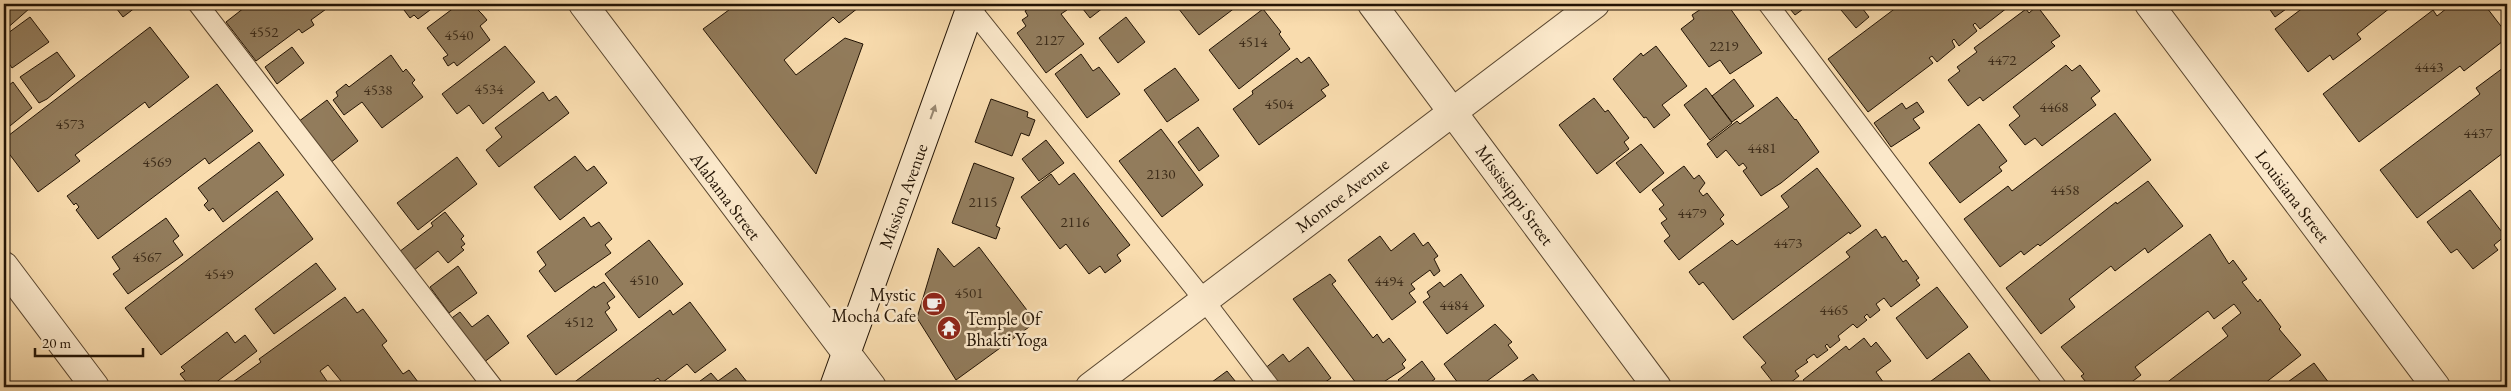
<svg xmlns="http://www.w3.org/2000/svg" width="2511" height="391" viewBox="0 0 2511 391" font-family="'EB Garamond',serif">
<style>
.building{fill:#927c5c;stroke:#221304}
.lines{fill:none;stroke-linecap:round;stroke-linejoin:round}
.lane-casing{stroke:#58452e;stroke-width:21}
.street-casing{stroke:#58452e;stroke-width:30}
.secondary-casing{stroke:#221304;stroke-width:30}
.lane{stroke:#fbe8ca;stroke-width:19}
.street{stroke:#fbe8ca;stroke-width:28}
.secondary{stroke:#fbe8ca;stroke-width:28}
.oneway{fill:#998871}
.labels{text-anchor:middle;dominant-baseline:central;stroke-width:5;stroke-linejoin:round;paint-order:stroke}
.number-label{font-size:15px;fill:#3e2d1a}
.street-label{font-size:18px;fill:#221304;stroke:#fbe8ca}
.poi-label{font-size:18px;fill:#221304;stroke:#fbe8ca;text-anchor:end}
</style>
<rect width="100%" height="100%" fill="#f9dcae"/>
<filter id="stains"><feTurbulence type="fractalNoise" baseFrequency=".004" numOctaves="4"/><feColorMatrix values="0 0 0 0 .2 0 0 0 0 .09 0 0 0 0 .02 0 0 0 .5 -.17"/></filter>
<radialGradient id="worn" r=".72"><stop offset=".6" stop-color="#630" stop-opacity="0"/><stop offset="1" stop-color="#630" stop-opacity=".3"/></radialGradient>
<!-- building -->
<path class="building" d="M4,4H26L30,8L4,31Z
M113,4H140L123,17Z
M249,4H333L311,20L314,25L302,33L299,29L256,61L226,22Z
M406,4H438L418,19L414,15L410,18L404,10L408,7Z
M459,4H472L482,14L487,20L480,26L490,40L457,66L454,62L448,66L443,58L448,55L427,28Z
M737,4H863L839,23L833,17L784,60L796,75L845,38L863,44L816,174L703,29Z
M1035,4H1062L1067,10L1061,14L1084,44L1046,73L1017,33L1026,26L1022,20L1028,16L1025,11Z
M1079,4H1108L1090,18Z
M1175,4H1240L1199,35Z
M1713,4H1727L1762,53L1730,74L1720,60L1709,67L1681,29L1694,19L1692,15L1707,5L1708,7Z
M1786,4H1810L1795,15Z
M1836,4H1859L1869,17L1856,28Z
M1901,4H2012L1980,29L1975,23L1973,25L1977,31L1959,46L1954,39L1952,41L1955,47L1937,62L1932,56L1929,58L1933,63L1868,112L1828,59Z
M2266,4H2293L2275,17Z
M2308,4H2406L2399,9L2395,4L2357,34L2361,39L2333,60L2330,55L2308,72L2275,29Z
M2452,4H2484L2507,34V38L2464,71L2460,66L2359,142L2323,94L2433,10L2437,16Z
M2037,6L2060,36L2051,42L2055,46L1983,101L1980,97L1968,106L1948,80L1960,71L1957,67L1977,52L1974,48L2026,9L2029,13Z
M1263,9L1281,32L1279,34L1290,49L1239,89L1209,50Z
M30,17L49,42L12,68L4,56V36Z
M1126,17L1145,42L1118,63L1099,38Z
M150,27L189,77L149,108L145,102L75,155L80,161L38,192L4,147V139Z
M505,46L535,82L483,124L469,105L457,114L442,94Z
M1656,46L1687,86L1662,105L1670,115L1654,128L1646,117L1644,118L1613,79L1641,53L1643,56Z
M292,47L304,63L277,84L265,67Z
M57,52L75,76L47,99L39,103L20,77Z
M1081,54L1093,71L1099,67L1120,94L1087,118L1055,74Z
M391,55L403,72L406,69L415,80L412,83L423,97L382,128L362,102L344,115L333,100L338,96L336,92L346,84L349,87Z
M1309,57L1329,85L1321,90L1326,96L1259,145L1233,109L1253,94L1252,91L1297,58L1301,63Z
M2066,65L2072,71L2080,65L2100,91L2091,98L2096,105L2042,146L2035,138L2025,145L2009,125L2020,116L2013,107Z
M2507,65V150L2417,218L2380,170L2480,94L2476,88Z
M1175,68L1199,100L1167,122L1144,90Z
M1734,79L1754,106L1732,122L1712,96Z
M13,82L32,108L5,130L4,89Z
M217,84L253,131L209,164L205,158L98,239L76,210L79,207L76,203L74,205L67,196Z
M1706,88L1732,123L1710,140L1684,105Z
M543,92L549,101L556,96L569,113L499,167L486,150L502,137L495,128Z
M1777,97L1795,120L1796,119L1819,152L1781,183L1761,196L1743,171L1747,168L1743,163L1739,166L1726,150L1717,158L1707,144L1737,121L1740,124Z
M1594,98L1605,112L1608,110L1629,138L1624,142L1629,149L1597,174L1559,125Z
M991,99L1028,112L1027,117L1035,120L1029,136L1021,133L1012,156L975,142Z
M327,100L358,141L330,163L298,122Z
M1917,102L1924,112L1913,119L1920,128L1891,147L1874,123L1902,103L1906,109Z
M2115,113L2151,160L2040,246L2038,244L2024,255L2021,251L2000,267L1964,219L2008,186L2012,191Z
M1979,124L2007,161L1999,167L2002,171L1960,203L1929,163Z
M1198,127L1219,156L1199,171L1178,142Z
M1161,129L1203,185L1162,217L1119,161Z
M1046,140L1064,163L1039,181L1022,159Z
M259,142L284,175L223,222L213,208L209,211L204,205L208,201L198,188Z
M1641,144L1664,173L1640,193L1616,163Z
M575,156L587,171L594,166L607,183L560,220L534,187Z
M457,157L477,184L418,230L397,203Z
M974,163L1014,178L996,226L1000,228L996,239L952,223Z
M1684,166L1694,179L1699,175L1705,183L1699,191L1703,196L1707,193L1724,215L1720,219L1724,224L1679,260L1664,241L1670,236L1661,223L1667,219L1659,209L1664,205L1652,190Z
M1817,168L1861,226L1850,234L1849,232L1733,320L1703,282L1699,285L1689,272L1732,240L1737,245L1789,207L1781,196Z
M1074,173L1130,245L1117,255L1121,261L1105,273L1100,266L1089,274L1066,244L1060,249L1021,197L1051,174L1059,185Z
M2148,181L2183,226L2148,253L2145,248L2115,271L2111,266L2069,299L2075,307L2041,334L2006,288L2116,202L2117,204Z
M2470,190L2505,236L2494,245L2498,250L2473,269L2457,249L2451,253L2427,222Z
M277,191L313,239L161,355L125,308Z
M445,212L464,236L461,239L465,244L461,247L464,250L448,263L438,251L413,271L399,252L433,226L431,223Z
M584,217L591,227L599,222L612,239L605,245L611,253L555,292L539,271L546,265L537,252Z
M166,218L179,236L173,241L183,255L128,294L113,274L120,269L112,257Z
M1876,229L1882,238L1885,236L1903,262L1906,260L1919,278L1916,280L1920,285L1891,307L1884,298L1876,304L1880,310L1870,318L1867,314L1864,317L1867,320L1857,328L1853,324L1838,336L1840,340L1830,348L1827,344L1825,346L1828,350L1817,358L1814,354L1806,360L1808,362L1795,371L1799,376L1785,387L1781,382L1776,386L1761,367L1766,363L1743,337L1850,257L1846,252Z
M1414,233L1423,246L1428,242L1438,256L1434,259L1440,271L1434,276L1430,270L1411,284L1415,289L1409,293L1416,302L1392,320L1348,260L1380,236L1391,251Z
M2210,234L2229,264L2233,260L2247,279L2242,282L2258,302L2260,299L2281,327L2279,329L2301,355L2260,387H2161L2228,336L2222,328L2241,313L2234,304L2214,319L2208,311L2135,367L2141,375L2125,387H2090L2081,376L2084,374L2061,347Z
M649,240L683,284L639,318L605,274Z
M979,247L1036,322L956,380L917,318L938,248L954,267Z
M316,263L336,289L274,334L255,309Z
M458,266L477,293L449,313L430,287Z
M1330,274L1336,281L1332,284L1373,338L1377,334L1383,343L1389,338L1406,360L1402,364L1405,368L1376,387H1359L1293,299Z
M1461,274L1484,306L1447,334L1423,302L1430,297L1427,292L1440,282L1444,287Z
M604,282L615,297L607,303L610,308L605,312L617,330L556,375L527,336L594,286L595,288Z
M1937,287L1968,327L1927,359L1896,318Z
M345,297L357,313L363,309L387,341L382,345L403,374L409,370L421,386L346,387L328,365L320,371L331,387H226L261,362L259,359Z
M690,302L726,350L695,373L687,364L662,383L658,378L645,387H568L670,310L673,315Z
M460,312L472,327L488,315L509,343L483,363L449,320Z
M1495,324L1512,342L1508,345L1518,358L1479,387H1461L1444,364Z
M227,332L235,343L245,335L257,351L210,387H196L192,381L188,384L180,374L185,371L181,367Z
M1864,338L1871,347L1876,342L1891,361L1876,372L1886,386L1809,387L1803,380L1846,346L1849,350Z
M1308,347L1331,378L1324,383L1327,387H1278L1264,369L1283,354L1289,362Z
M1969,353L1994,386L1993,387H1923Z
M1422,361L1435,379L1424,387H1405L1398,380Z
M2314,363L2332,387H2281Z
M736,368L751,387H692L711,373L718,381Z
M1227,371L1240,387H1216L1212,382Z
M1533,374L1543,387H1514Z"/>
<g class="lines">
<!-- lane casing -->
<g class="lane-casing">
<path id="lane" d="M198,4L493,387
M967,4L1204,300L1270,387
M1768,4L2057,387"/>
</g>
<!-- street casing -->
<g class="street-casing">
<path id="street" d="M583,4L872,387
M1372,4L1657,387
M2149,4L2436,387
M4,266L95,387
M1090,387L1595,4"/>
</g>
<!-- secondary casing -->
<g class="secondary-casing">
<path id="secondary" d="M834,387L972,4"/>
</g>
<!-- lane -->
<use href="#lane" class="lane"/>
<!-- street -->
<use href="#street" class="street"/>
<!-- secondary -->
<use href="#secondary" class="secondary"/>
</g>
<!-- one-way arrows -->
<defs><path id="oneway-solid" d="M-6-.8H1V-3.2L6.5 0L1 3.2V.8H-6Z" transform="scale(1.25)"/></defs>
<use class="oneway" href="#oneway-solid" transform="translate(933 112) rotate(-70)"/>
<!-- icons -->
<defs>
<g id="cafe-disc" transform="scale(1.25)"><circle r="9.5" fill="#8f2418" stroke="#fbe8ca"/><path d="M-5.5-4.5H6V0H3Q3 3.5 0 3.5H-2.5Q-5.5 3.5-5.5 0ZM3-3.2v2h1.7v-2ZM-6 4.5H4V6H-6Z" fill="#fff"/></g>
<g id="temple-disc" transform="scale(1.25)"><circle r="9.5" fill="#8f2418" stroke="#fbe8ca"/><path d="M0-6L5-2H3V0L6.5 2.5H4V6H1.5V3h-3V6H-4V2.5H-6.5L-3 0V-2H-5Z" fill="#fff"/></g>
</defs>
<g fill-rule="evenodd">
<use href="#cafe-disc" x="934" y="304"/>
<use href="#temple-disc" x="949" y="328"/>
</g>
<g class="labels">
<!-- number labels -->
<g class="number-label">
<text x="264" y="31">4552</text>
<text x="459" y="34">4540</text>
<text x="1050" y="39">2127</text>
<text x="1253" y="41">4514</text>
<text x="1724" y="45">2219</text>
<text x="2002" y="59">4472</text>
<text x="2429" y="66">4443</text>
<text x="489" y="88">4534</text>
<text x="378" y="89">4538</text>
<text x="1279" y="103">4504</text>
<text x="2054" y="106">4468</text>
<text x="70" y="123">4573</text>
<text x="2478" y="132">4437</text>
<text x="1762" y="147">4481</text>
<text x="157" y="161">4569</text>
<text x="1161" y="173">2130</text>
<text x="2065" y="189">4458</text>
<text x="983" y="201">2115</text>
<text x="1692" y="212">4479</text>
<text x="1075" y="221">2116</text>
<text x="1788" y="242">4473</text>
<text x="147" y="256">4567</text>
<text x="219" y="273">4549</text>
<text x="644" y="279">4510</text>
<text x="1389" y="280">4494</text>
<text x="969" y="292">4501</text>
<text x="1454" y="304">4484</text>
<text x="1834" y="309">4465</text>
<text x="579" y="321">4512</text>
</g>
<!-- street labels -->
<g class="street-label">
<text transform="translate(1342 195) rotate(-37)">Monroe Avenue</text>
<text transform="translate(1515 195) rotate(54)">Mississippi Street</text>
<text transform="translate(726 196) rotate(53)">Alabama Street</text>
<text transform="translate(903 196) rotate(-70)">Mission Avenue</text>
<text transform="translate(2293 196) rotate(53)">Louisiana Street</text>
</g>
<!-- poi labels -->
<g class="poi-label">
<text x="916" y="294">Mystic<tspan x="916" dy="21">Mocha Cafe</tspan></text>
<text x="966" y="318" text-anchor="start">Temple Of<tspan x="966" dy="21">Bhakti Yoga</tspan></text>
</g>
</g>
<!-- margin -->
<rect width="2511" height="391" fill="none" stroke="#f9dcae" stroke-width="20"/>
<rect x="5" y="5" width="2501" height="381" fill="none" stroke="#221304" stroke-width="2.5"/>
<rect x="10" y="10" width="2491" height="371" fill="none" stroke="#221304"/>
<!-- scale -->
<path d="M35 348v8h108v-8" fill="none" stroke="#221304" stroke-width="2.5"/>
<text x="42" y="348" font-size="15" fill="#221304" stroke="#fbe8ca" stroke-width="4" paint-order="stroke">20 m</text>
<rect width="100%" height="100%" filter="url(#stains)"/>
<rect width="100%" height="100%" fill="url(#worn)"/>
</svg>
